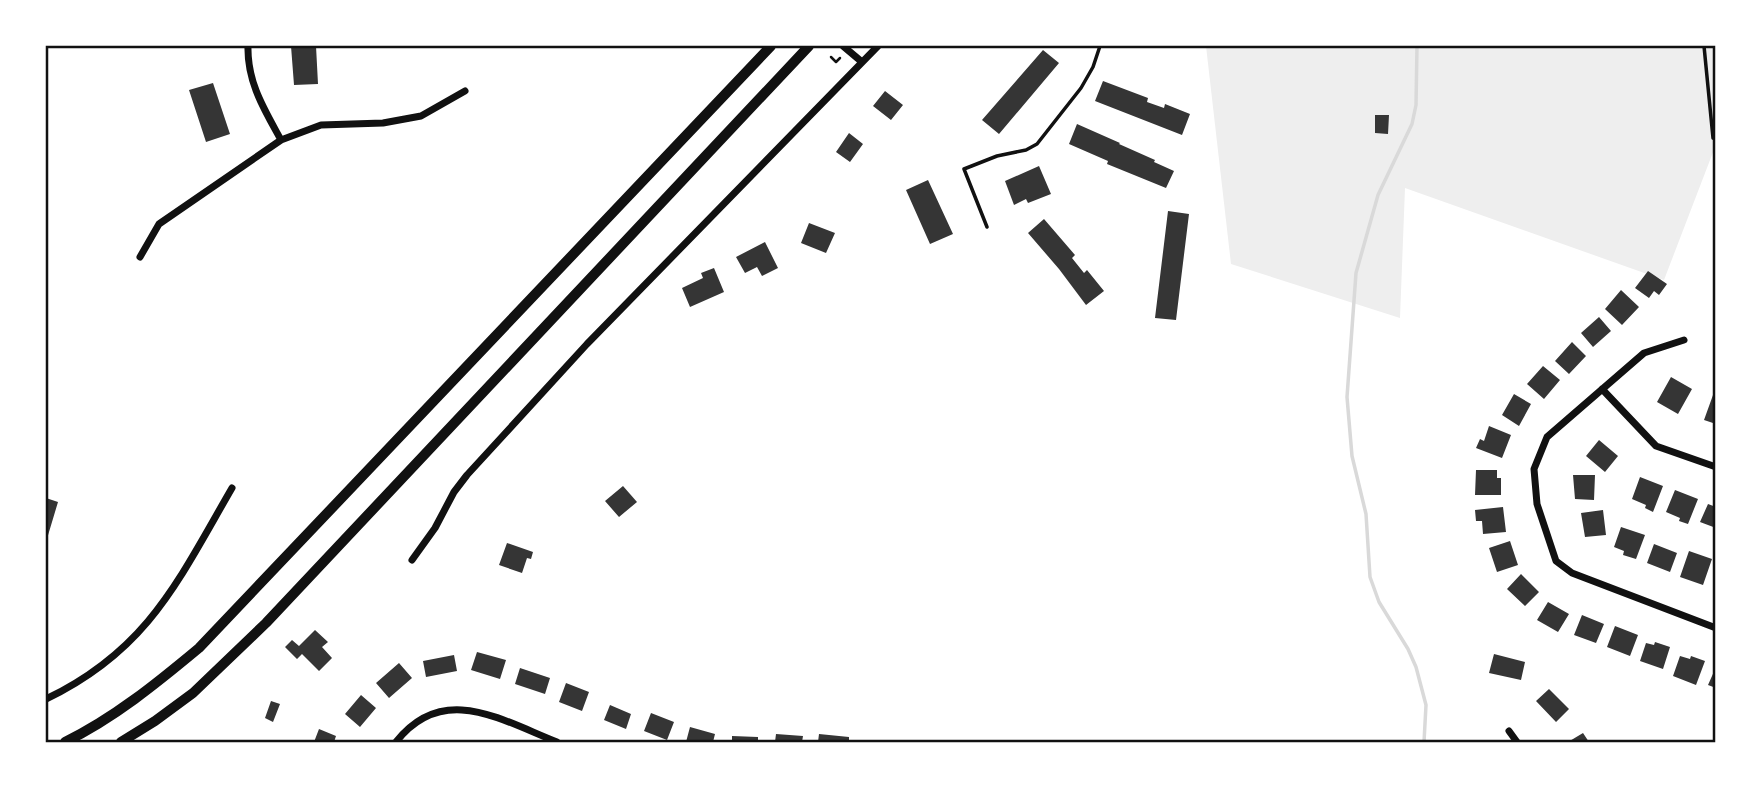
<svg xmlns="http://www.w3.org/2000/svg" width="1761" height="788" viewBox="0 0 1761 788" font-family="Ubuntu,sans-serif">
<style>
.green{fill:#eee}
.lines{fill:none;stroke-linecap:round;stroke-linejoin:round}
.stream{stroke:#d9d9d9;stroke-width:3.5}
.building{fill:#353535}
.path{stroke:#111;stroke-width:2.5}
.service{stroke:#111;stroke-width:3.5}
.minor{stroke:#111;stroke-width:7}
.primary{stroke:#111;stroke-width:10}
.neatline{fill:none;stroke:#111;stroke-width:2.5}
</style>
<rect width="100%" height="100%" fill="#fff"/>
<!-- green -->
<path class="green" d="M1206,46H1715V147L1664,280L1405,188L1400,318L1231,264Z"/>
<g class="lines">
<!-- stream -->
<path class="stream" d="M1417,46L1416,105L1412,124L1378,195L1356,273L1347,397L1352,456L1366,514L1370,577L1379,602L1408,649L1416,667L1426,705L1424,742"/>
</g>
<!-- building -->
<path class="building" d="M291,46H316L318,84L294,85Z
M1043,50L1059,63L999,134L982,120Z
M1103,81L1148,98L1147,102L1164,108L1165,104L1190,114L1182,135L1095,101Z
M213,83L230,134L206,142L189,90Z
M885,91L903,105L891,120L873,106Z
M1375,115H1389L1388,134L1375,133Z
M1077,124L1120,143L1119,144L1155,160L1154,162L1174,171L1166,188L1107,164L1108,161L1069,144Z
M849,133L863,144L850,162L836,152Z
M1039,166L1051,194L1028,203L1026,199L1014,205L1005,181Z
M928,180L953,234L930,244L906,190Z
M1168,211L1189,214L1176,320L1155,318Z
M1044,219L1075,255L1072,258L1084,273L1087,270L1104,291L1086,305L1059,269L1028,233Z
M809,223L835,233L826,253L801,243Z
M765,242L778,268L762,276L757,267L745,273L736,257Z
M714,268L724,292L690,307L682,288L703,278L701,273Z
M1648,271L1667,284L1659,295L1654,291L1649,298L1635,288Z
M1621,290L1639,307L1622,325L1605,309Z
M1599,317L1611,331L1593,347L1581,333Z
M1572,342L1586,356L1569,374L1555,361Z
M1543,366L1560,380L1544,399L1527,384Z
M1671,377L1692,389L1678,414L1657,402Z
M1514,394L1531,404L1519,426L1502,415Z
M1713,395L1716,396V424L1704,420Z
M1489,426L1511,435L1502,458L1476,448L1480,439L1484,441Z
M1599,440L1618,456L1605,472L1586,456Z
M1476,470H1497V478H1501V495H1475Z
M1573,475H1595L1594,500L1575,499Z
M1640,477L1663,486L1653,512L1645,508L1646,505L1632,499Z
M623,486L637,502L619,517L605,501Z
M1675,490L1698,499L1688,524L1679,521L1680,518L1666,512Z
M46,498L58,502L46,542Z
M1708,504L1716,507V528L1700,522Z
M1503,507L1506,532L1483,534L1482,521H1476L1475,510Z
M1603,510L1606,535L1585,537L1581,513Z
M1621,527L1645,535L1636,559L1623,555L1624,551L1614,547Z
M1510,541L1518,565L1497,572L1489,548Z
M507,543L533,552L531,559L527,558L522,573L499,565Z
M1654,544L1677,553L1670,572L1647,563Z
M1689,551L1712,559L1703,585L1680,577Z
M1521,574L1539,592L1525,606L1507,589Z
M1548,602L1569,614L1558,632L1537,620Z
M1582,615L1604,624L1596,643L1574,635Z
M1615,626L1638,635L1630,656L1607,647Z
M315,630L328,642L322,647L332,658L319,671L302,654L297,659L285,647L292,640L299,646Z
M1655,642L1670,647L1663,669L1640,661L1646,643L1654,645Z
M477,652L506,660L500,679L471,670Z
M1494,654L1525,662L1521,680L1489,673Z
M454,655L457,671L426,677L423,661Z
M1680,656L1690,659L1691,656L1705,661L1696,685L1673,676Z
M399,663L412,678L389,698L376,683Z
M1716,667V688L1708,685Z
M520,668L550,678L545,694L515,684Z
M566,683L589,692L582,711L559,702Z
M1549,689L1569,709L1556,722L1536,701Z
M361,695L376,708L360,727L345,714Z
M271,701L280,704L273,722L265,718Z
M610,705L631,714L626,729L604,720Z
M651,713L674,722L667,740L644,731Z
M690,727L715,734L713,742H686Z
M319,729L336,736L334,742H314Z
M1583,733L1589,742H1568Z
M776,734L803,736L802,742H775Z
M819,734L849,737V742H818Z
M732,736L758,737V742H732Z"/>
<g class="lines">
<!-- path -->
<path class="path" d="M831,57L836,62L840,58"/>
<!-- service -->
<path class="service" d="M1704,46L1713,138L1716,139
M987,227L964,169L997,156L1026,150L1037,144L1081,88L1093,67L1100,46"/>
<!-- minor -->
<path class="minor" d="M248,46C247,82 264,109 281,140
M843,46L862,62
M140,257L159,224L281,140L321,125L383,123L421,116L465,91
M1684,340L1644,353L1547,437L1534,469L1537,504L1556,561L1572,573L1716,628
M1602,389L1656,446L1716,467
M412,560L435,528L454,492L467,475L587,344L878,46
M46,699C148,650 178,581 232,488
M1509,731L1517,742
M396,742C443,682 501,720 557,742"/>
<!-- primary -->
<path class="primary" d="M65,742C114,718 157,683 199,648L771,46
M121,742L155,721L193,693L266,623L809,46"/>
</g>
<!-- border -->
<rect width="1761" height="788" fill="none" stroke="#ffffff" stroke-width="94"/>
<rect x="47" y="47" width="1667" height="694" class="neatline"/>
</svg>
